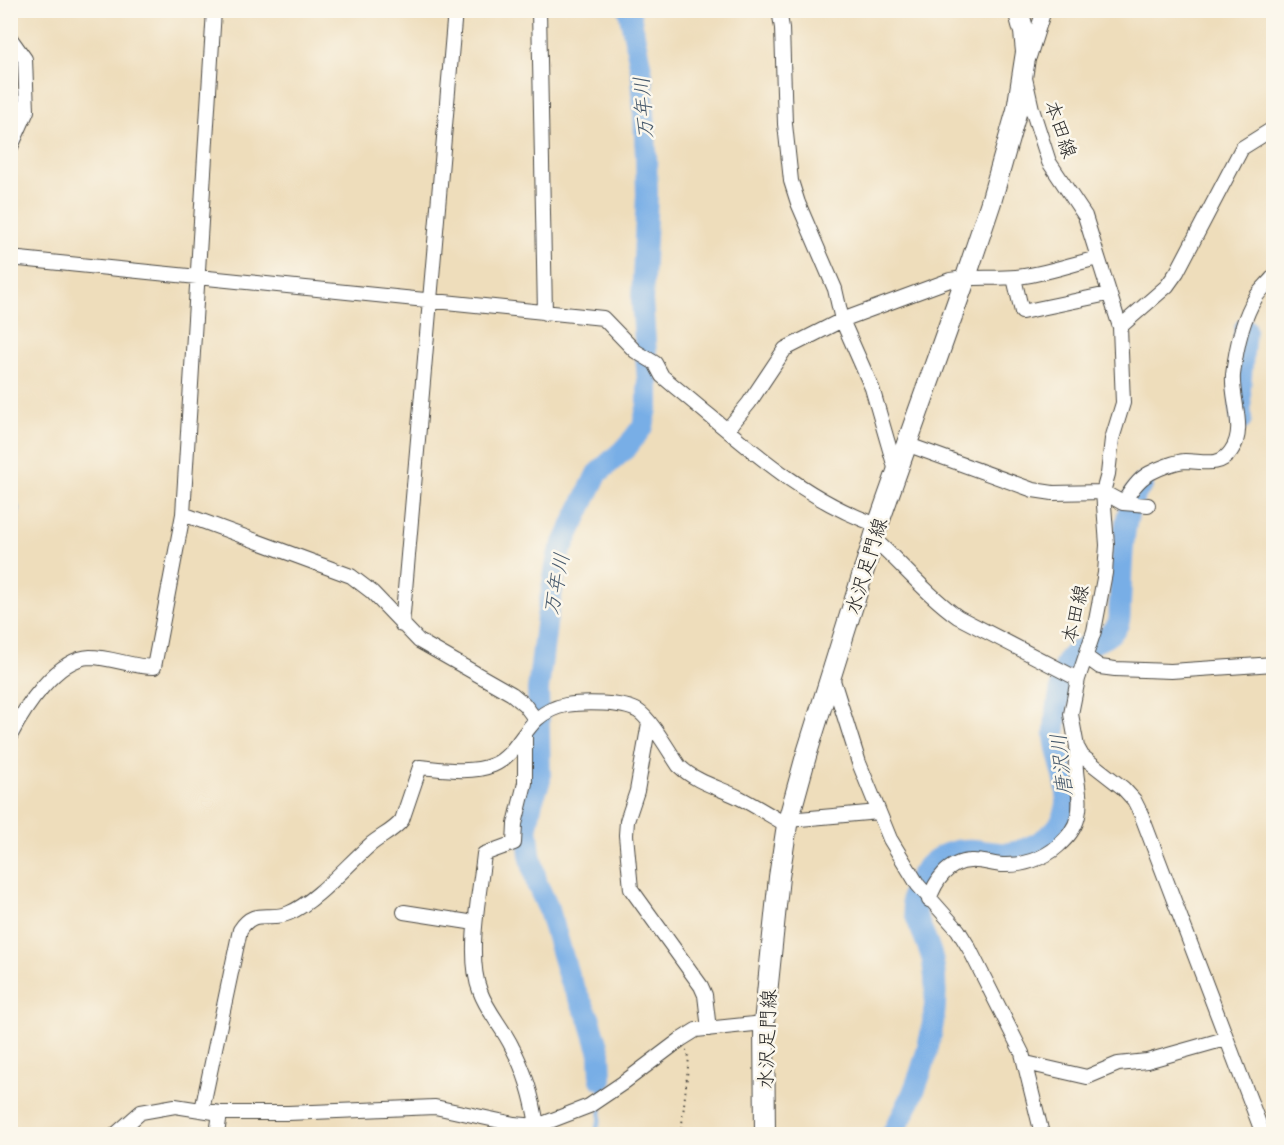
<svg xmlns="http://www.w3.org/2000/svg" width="1284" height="1145" viewBox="0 0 1284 1145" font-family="Itim,'Klee One',sans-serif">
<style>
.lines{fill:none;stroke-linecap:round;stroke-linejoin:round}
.stream{stroke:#78aee6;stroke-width:4}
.river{stroke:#78aee6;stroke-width:22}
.minor-casing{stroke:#484641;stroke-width:16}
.secondary-casing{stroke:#484641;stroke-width:22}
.path{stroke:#484641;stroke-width:2;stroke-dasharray:1.5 4.5;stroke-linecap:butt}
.minor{stroke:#fff;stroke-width:14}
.secondary{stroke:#fff;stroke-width:20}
.labels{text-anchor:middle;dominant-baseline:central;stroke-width:5;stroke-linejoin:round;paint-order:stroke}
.street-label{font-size:20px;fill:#2b2b2b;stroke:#fbf7ec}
.water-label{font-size:21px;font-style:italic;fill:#46596c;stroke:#fbf7ec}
</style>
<rect width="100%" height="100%" fill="#fbf7ec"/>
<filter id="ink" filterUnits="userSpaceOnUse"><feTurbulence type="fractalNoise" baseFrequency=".0167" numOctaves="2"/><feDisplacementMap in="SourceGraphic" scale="12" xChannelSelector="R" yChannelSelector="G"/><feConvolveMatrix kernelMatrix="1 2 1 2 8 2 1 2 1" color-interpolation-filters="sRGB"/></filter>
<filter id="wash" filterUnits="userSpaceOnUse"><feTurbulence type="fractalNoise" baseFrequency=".008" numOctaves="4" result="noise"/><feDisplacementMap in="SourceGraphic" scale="24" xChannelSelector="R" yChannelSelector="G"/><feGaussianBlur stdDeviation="1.35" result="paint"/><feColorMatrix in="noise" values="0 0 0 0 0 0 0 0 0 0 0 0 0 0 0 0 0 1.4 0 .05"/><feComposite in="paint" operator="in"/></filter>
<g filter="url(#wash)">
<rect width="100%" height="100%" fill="#edb"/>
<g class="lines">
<!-- stream -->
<path class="stream" d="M10,489L18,510L10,541
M601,1093V1079
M595,1134L600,1119L601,1103"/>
<!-- river -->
<path class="river" d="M1241,419L1240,388L1245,329
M601,1079L600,1053L590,1020L569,978L549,910L537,884L530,854L527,826L532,801L540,780L538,690L547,617L558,556L597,474L628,446L643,426L648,404V381L642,301L647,194L646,154L642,74L629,10
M892,1134C921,1087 943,1017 933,962C930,943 908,908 913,893C922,865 943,848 974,850C985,851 998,854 1010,853C1030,850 1056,836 1064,816C1074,790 1057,762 1055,736C1054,721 1059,702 1061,687C1062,680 1063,671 1065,665C1073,643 1108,645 1118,624C1121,619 1119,608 1120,602C1122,571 1120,506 1143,484"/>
</g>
</g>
<g filter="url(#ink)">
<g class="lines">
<!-- minor casing -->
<g class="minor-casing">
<path id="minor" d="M539,10L545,313
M779,10L782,28L785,124L791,181L798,203L835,289L842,320L872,388L896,471
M10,38L25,59L27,111L10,149
M1029,57L1044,10
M1025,78L1032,109L1049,162L1085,216L1120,327L1123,403L1112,439L1108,474L1103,492L1107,545L1105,573L1094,631L1078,679L1071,714L1077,747L1082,756L1123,788L1134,800L1141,814L1263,1134
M10,258L603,318L635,351L655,363L662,376L675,387C738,438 800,499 878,525
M1014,278L1022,312L1108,294
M1120,327L1167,286L1177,272L1242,148L1274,128
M727,430L749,403L785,349L842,320L950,280C972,276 993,279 1016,277C1043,275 1071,264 1098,258
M906,444L1033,490L1053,493L1103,492L1123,503L1148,505
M1123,503C1130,492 1138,479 1150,473C1159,468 1175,462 1185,461C1202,461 1220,468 1231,451C1247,430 1231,399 1233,375C1236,349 1242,319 1256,297C1261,289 1269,283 1274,276
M183,514L351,576L372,592L419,641L512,694L524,704L536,720
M874,539C903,565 927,595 958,617L1078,679
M402,625L455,10
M1086,657L1100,667L1115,669L1171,671L1274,664
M832,677L859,763L890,839L918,885L958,930L969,948L1022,1053L1042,1134
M649,723L637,791L627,821L626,835L631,889L701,986L705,995L709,1029
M525,735V783L515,824L514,843L484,854C480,892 466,955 480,991C487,1011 503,1028 512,1047C525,1071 533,1099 537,1126
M10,736C24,709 57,658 90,657C111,657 132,667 154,667L183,514L214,10
M788,820L879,812
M929,900C935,881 948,862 970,861C980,860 992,864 1002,865C1021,866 1044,859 1058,846C1068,837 1075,829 1078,816C1082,799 1077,786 1076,770C1075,762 1077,754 1077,747
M404,912L475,923
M1026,1063L1087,1077L1118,1064L1147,1061L1225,1039
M202,1110L240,930C255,907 268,922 289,913C316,902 347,865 370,845C380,836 394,831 402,820L420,767C443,769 471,774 493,765C513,757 522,733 537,719C545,712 555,707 566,705C583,702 623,702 638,711C651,719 670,753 679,766C696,782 717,787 738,797C754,805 771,816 787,825
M116,1134L141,1112L175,1106L220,1113H288L435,1107L514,1124L537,1126L589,1106L623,1083L680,1040L696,1030L764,1023
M217,1134L220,1113"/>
</g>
<!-- secondary casing -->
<g class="secondary-casing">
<path id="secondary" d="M765,1134L764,1023L779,877L787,825L806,756L878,525L966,277L991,202L1017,110L1026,52L1024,32L1018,10"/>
</g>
<!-- path -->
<path class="path" d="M681,1134L689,1057L686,1050"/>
<!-- minor -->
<use href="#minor" class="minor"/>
<!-- secondary -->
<use href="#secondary" class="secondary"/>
</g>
</g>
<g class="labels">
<!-- street labels -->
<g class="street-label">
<text transform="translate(1061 129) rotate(71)">本田線</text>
<text transform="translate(866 566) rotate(-73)">水沢足門線</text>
<text transform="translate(1075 614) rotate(-77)">本田線</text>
<text transform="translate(767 1039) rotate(-88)">水沢足門線</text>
</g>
<!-- water labels -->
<g class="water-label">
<text transform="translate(643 108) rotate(-94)">万年川</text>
<text transform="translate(556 584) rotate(-79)">万年川</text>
<text transform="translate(1061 765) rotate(-96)">唐沢川</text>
</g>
</g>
<!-- margin -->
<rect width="1284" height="1145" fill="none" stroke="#fbf7ec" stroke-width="36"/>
</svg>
